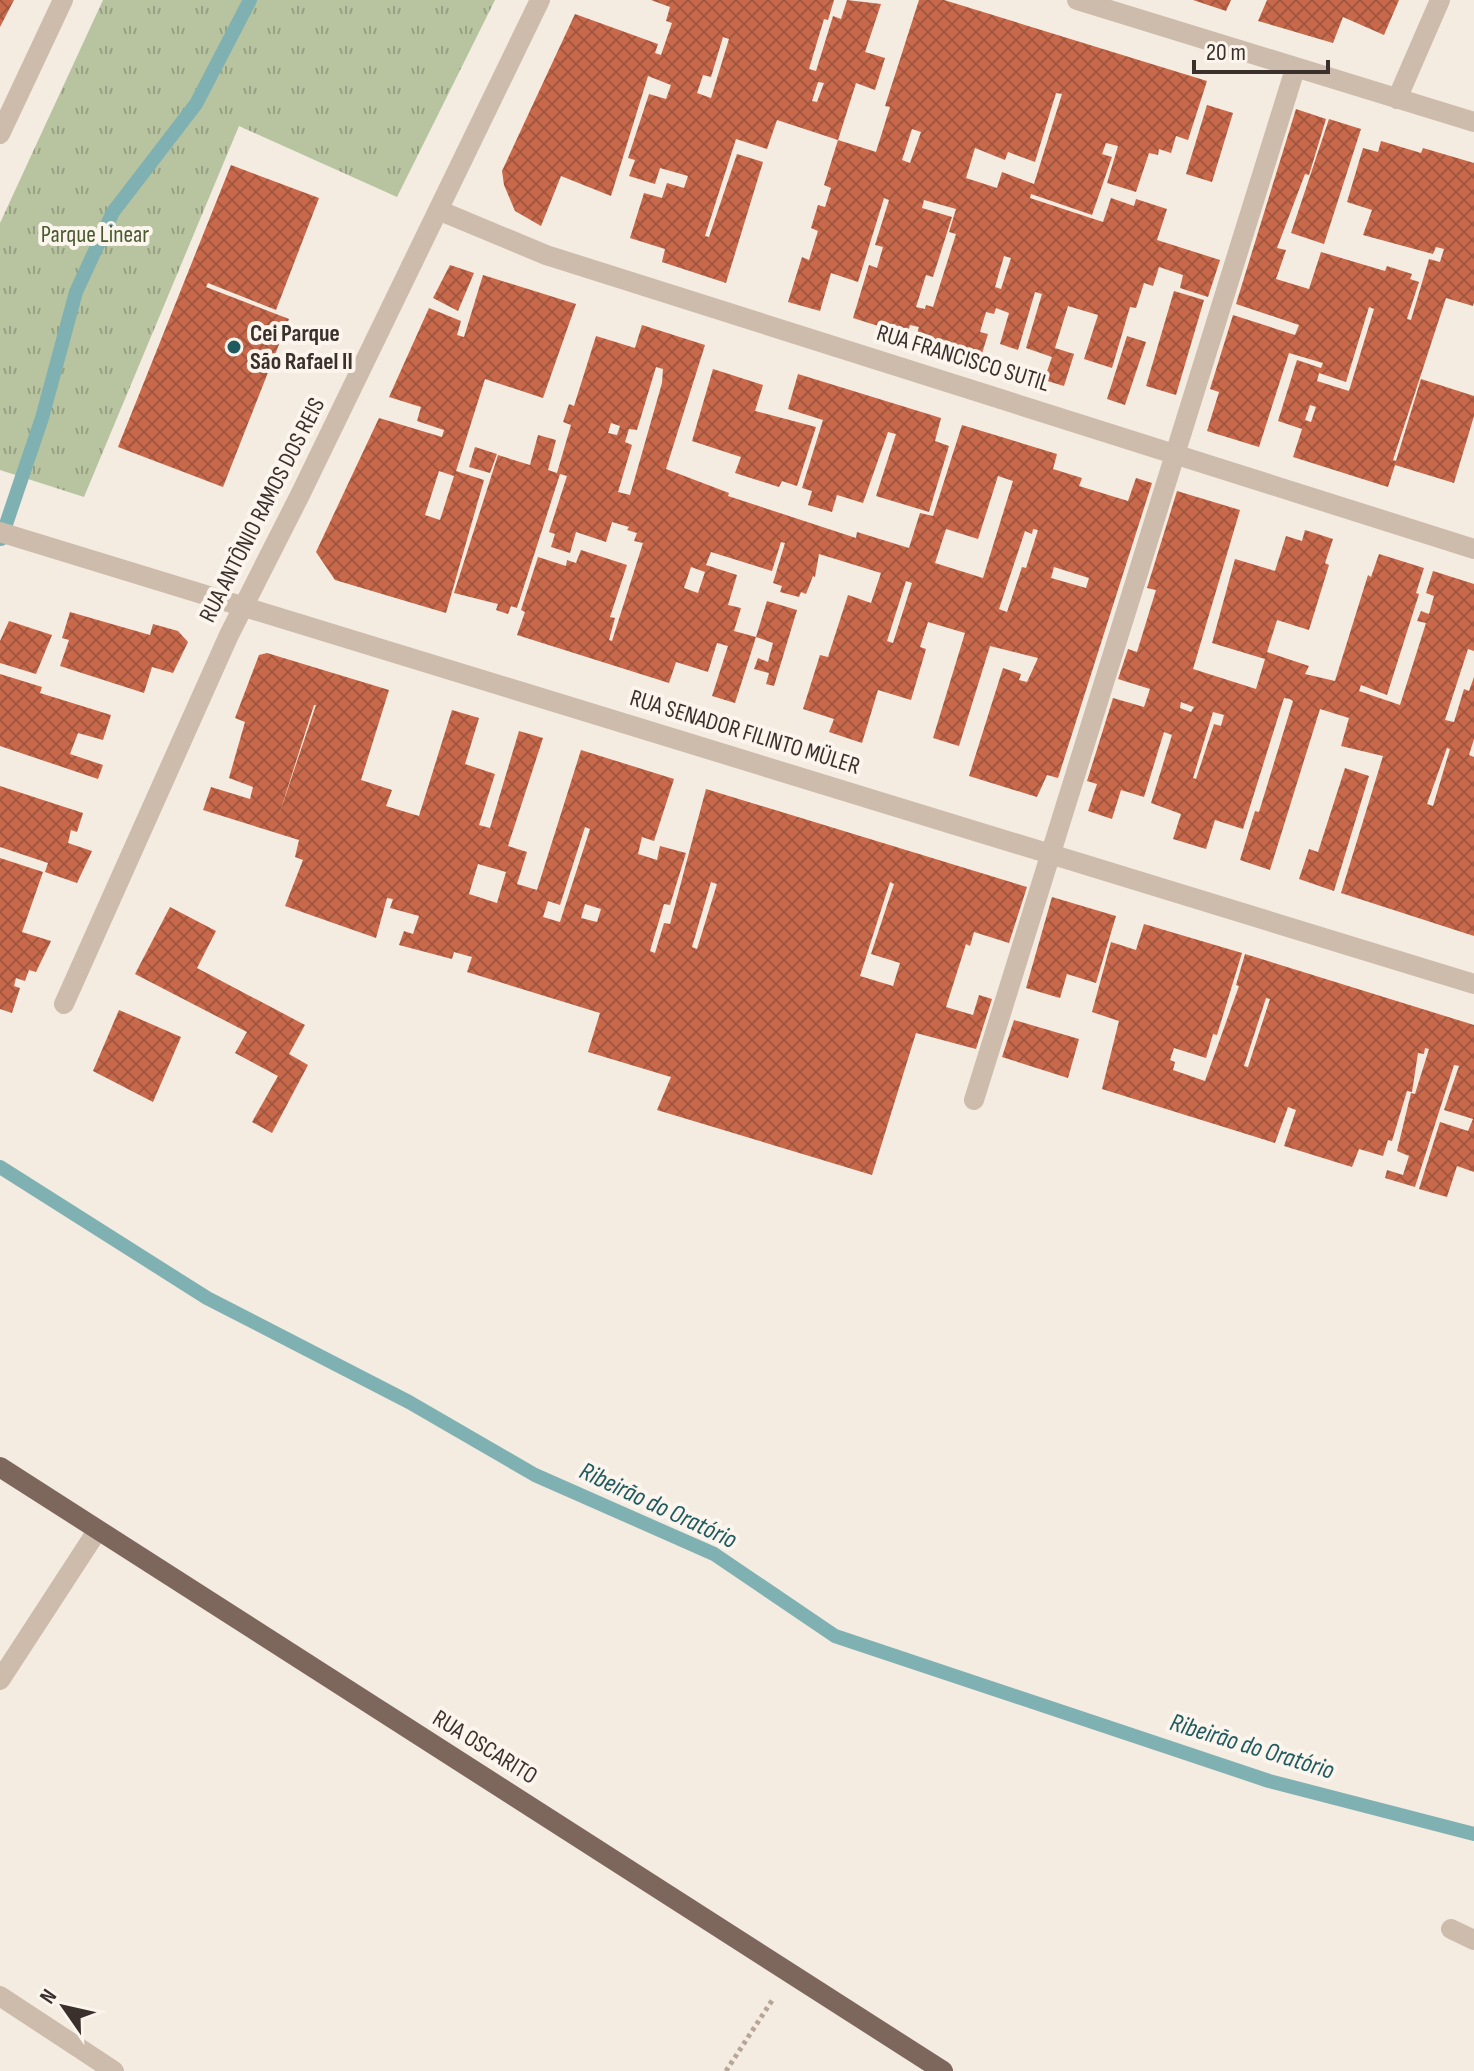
<svg xmlns="http://www.w3.org/2000/svg" width="1474" height="2071" viewBox="0 0 1474 2071" font-family="'Sofia Sans Condensed',sans-serif">
<style>
.park{fill:url(#park-tufts)}
.lines{fill:none;stroke-linecap:round;stroke-linejoin:round}
.stream{stroke:#7fb0b2;stroke-width:14}
.building{fill:url(#building-cross-hatch);fill-rule:evenodd}
.path{stroke:#b9a596;stroke-width:5;stroke-dasharray:4 4;stroke-linecap:butt}
.minor{stroke:#cdbbac;stroke-width:20}
.major{stroke:#7d675c;stroke-width:20}
.poi-dot{fill:#1f5a5e;stroke:#fbf5ee;stroke-width:3}
.labels{text-anchor:middle;dominant-baseline:central;stroke-width:8;stroke-linejoin:round;paint-order:stroke}
.park-label{font-size:24px;fill:#4a5a2e;stroke:#fbf5ee}
.poi-label{font-size:24px;font-weight:bold;fill:#3b302b;stroke:#fbf5ee;text-anchor:start}
.street-label{font-size:24px;fill:#3b302b;stroke:#fbf5ee}
.water-label{font-size:26px;font-style:italic;fill:#1f5a5e;stroke:#fbf5ee}
</style>
<defs>
<pattern id="park-tufts" width="24" height="20" patternUnits="userSpaceOnUse" patternTransform="scale(2)"><rect width="24" height="20" fill="#b8c4a0"/><path d="M3 7l-1-3M5 7V3M7 7l1-3M15 17l-1-3M17 17v-4M19 17l1-3" fill="none" stroke="#97a083"/></pattern>
<pattern id="building-cross-hatch" width="8" height="8" patternUnits="userSpaceOnUse" patternTransform="scale(2)"><rect width="8" height="8" fill="#c8694b"/><path d="M0 0l8 8M0 8l8-8" fill="none" stroke="#a4573f"/></pattern>
</defs>
<rect width="100%" height="100%" fill="#f4ebe1"/>
<!-- park -->
<path class="park" d="M103,0H495L397,197L239,126L84,497L0,470V223Z"/>
<g class="lines">
<!-- stream -->
<path class="stream" d="M1,539L42,418L76,292L113,212L196,104L250,0
M0,1167L207,1298L409,1402L535,1475L714,1554L835,1636L1269,1781L1474,1834"/>
</g>
<!-- building -->
<path class="building" d="M0,0H14L0,27Z
M651,0H834L828,20L824,19L809,69L816,71L833,16L841,19L847,0L881,4L865,52L885,58L875,90L856,83L838,140L777,120L767,149L736,139L705,236L709,237L737,154L763,162L726,283L662,262L665,249L630,238L644,193L662,198L667,183L684,188L688,176L660,168L655,184L629,176L635,160L628,158L649,94L666,99L671,85L648,76L611,196L561,176L541,226L515,211L504,185L502,171L575,14L658,44L655,53L661,55L672,23L666,21L670,7ZM723,37L729,39L711,98L697,93L703,75L711,77ZM818,82L824,83L817,102L812,101Z
M919,0H944L1207,81L1188,140L1176,136L1171,153L1159,149L1158,155L1149,153L1136,192L1107,183L1118,146L1106,143L1102,154L1112,157L1092,215L1031,194L1030,198L1103,222L1111,198L1134,206L1136,199L1167,209L1157,240L1220,260L1208,297L1180,288L1183,275L1159,267L1153,286L1144,283L1136,308L1130,307L1112,368L1084,359L1098,315L1068,306L1055,348L1074,354L1064,386L1044,380L1052,357L1026,348L1042,294L1035,292L1018,350L1000,344L1009,313L996,308L994,314L986,312L980,332L988,334L980,360L915,340L919,327L910,325L907,335L853,318L869,265L877,268L883,247L875,245L889,200L884,198L858,282L831,273L820,311L788,302L802,257L809,260L818,231L811,228L818,205L825,207L831,188L824,185L838,140L876,152L890,107L885,106ZM1056,93L1062,94L1034,184L1002,172L997,188L966,178L975,148L1005,160L1008,152L1035,162ZM912,129L921,132L910,163L902,160ZM924,200L956,209L949,232L956,234L933,307L926,305L925,309L916,307L926,275L933,277L952,217L922,208ZM1004,256L1011,258L1001,289L995,287Z
M1193,0H1231L1226,11Z
M1267,0H1399L1384,35L1343,17L1333,43L1258,21Z
M1207,105L1233,113L1212,182L1186,174Z
M1296,109L1326,119L1309,175L1305,174L1277,248L1286,250L1276,279L1309,289L1321,252L1385,271L1387,266L1412,274L1410,279L1419,282L1407,319L1411,320L1429,259L1440,262L1444,249L1436,247L1433,254L1363,235L1372,210L1347,202L1363,148L1378,152L1381,141L1421,153L1423,148L1474,163V302L1473,306L1446,298L1393,460L1396,461L1421,379L1474,396V416L1454,483L1395,465L1388,487L1293,457L1302,429L1278,421L1297,360L1321,368L1323,363L1289,353L1259,447L1207,431L1219,392L1210,389L1233,315L1295,335L1299,325L1236,304ZM1369,307L1374,309L1349,391L1317,381L1319,373L1346,382ZM1310,405L1316,407L1311,422L1305,420Z
M1329,119L1361,129L1324,244L1291,233Z
M231,165L319,198L276,310L208,283L206,287L289,319L223,487L118,447Z
M450,265L474,273L458,311L433,298Z
M483,275L576,304L543,398L485,379L456,471L484,480L446,613L335,580L316,552L379,418L442,437L444,430L417,421L421,407L389,397L429,308L461,321L457,335L464,337ZM439,471L454,476L440,520L425,515Z
M1174,291L1204,300L1176,395L1146,386Z
M642,325L705,345L666,469L729,493L728,496L856,538L857,532L909,548L920,513L933,516L962,425L1057,454L1053,469L1082,478L1079,486L1128,501L1136,478L1152,483L1058,778L1047,775L1037,797L969,776L1003,668L1021,674L1019,680L1027,682L1038,658L990,646L959,746L933,738L965,633L928,622L920,647L926,649L911,700L878,690L862,743L829,732L834,719L803,709L820,655L828,657L848,595L871,603L881,573L819,554L815,577L813,576L806,594L801,592L799,597L780,592L782,586L773,583L785,543L781,542L772,571L711,552L706,565L737,575L728,605L741,608L734,631L756,637L735,703L712,696L728,646L717,643L708,672L676,662L669,683L517,635L525,612L521,610L538,557L566,566L567,560L576,563L581,550L627,565L610,617L615,618L609,640L612,641L643,543L634,541L637,533L627,530L629,527L612,522L606,542L576,532L570,553L551,547L555,534L549,532L567,476L560,474L517,608L511,606L508,614L496,610L498,604L454,593L498,455L530,465L538,435L556,440L548,470L557,473L571,425L563,422L569,404L574,406L596,336L635,348ZM656,367L663,369L662,383L630,495L618,492L632,445L625,442L629,429L637,430ZM611,423L620,426L617,435L608,433ZM998,476L1013,481L983,578L935,563L946,529L978,539ZM1033,529L1038,530L1026,568L1022,567L1007,612L999,609L1025,531L1032,534ZM691,567L705,572L698,593L684,588ZM1054,567L1089,578L1086,588L1051,578ZM906,581L912,583L893,643L887,641Z
M1127,336L1146,342L1125,405L1107,399Z
M713,369L763,385L755,411L816,427L797,486L782,481L779,487L735,473L741,457L692,441Z
M798,374L941,418L935,441L949,446L929,512L876,496L896,434L888,432L863,503L837,495L832,512L808,505L812,491L802,488L823,420L788,409Z
M475,447L497,454L490,473L469,467Z
M1177,491L1240,510L1193,669L1256,689L1265,659L1212,643L1235,559L1275,571L1286,536L1302,541L1305,530L1333,539L1325,563L1329,565L1309,630L1277,620L1267,652L1309,666L1305,674L1335,681L1368,575L1371,577L1379,554L1424,568L1416,593L1419,594L1387,695L1361,685L1359,691L1400,705L1426,623L1417,621L1421,611L1429,614L1434,596L1426,593L1433,571L1474,584V651L1468,649L1445,720L1454,722L1464,689L1469,691L1474,677V739L1469,755L1474,757V936L1341,893L1383,756L1341,746L1349,718L1320,709L1270,870L1240,860L1255,811L1259,812L1293,701L1290,699L1284,698L1243,829L1215,820L1206,849L1173,839L1181,814L1151,803L1172,735L1164,732L1144,797L1121,790L1112,819L1088,811L1097,784L1087,781L1113,698L1144,707L1150,689L1118,679L1128,649L1137,652L1156,590L1147,588ZM1181,702L1194,707L1191,712L1180,708ZM1213,712L1224,715L1221,726L1214,724L1196,779L1193,778ZM1447,748L1450,749L1433,806L1427,804Z
M767,601L797,610L774,686L766,684L769,673L754,669L758,658L768,662L773,643L756,637Z
M70,612L150,635L153,624L178,631L188,642L173,673L152,667L144,693L60,666L69,640L62,638Z
M9,621L52,635L36,674L0,663V641Z
M267,653L389,690L361,780L392,790L386,806L419,816L452,710L479,718L465,764L495,774L479,825L490,828L519,731L543,738L508,846L527,852L517,884L537,890L581,750L674,779L654,841L642,837L638,854L657,860L660,846L686,853L670,905L664,904L650,951L655,953L664,923L670,924L706,789L1027,887L1009,943L974,932L970,946L966,944L946,1007L973,1015L979,995L992,999L976,1049L916,1033L872,1175L657,1110L671,1077L588,1052L600,1013L467,972L472,957L454,952L452,959L399,945L404,931L413,934L419,916L390,908L393,899L387,898L376,938L285,906L303,860L295,857L299,840L203,810L211,787L250,799L253,787L229,778L245,722L235,718L259,655ZM314,705H316L279,815ZM585,827L590,829L560,922L543,917L548,901L560,905ZM478,864L506,872L497,903L469,894ZM711,882L717,884L697,949L692,947ZM890,882L894,884L871,954L900,963L893,986L860,976ZM585,904L601,909L597,922L581,918Z
M0,674L42,687L40,693L111,715L103,740L78,733L70,754L103,765L98,779L0,746Z
M1345,768L1369,776L1334,891L1299,879L1309,849L1318,852Z
M0,786L83,813L77,832L71,830L68,843L92,851L77,883L45,872L48,863L0,847Z
M0,858L43,872L22,932L51,941L36,972L29,970L25,981L16,978L14,986L20,988L12,1013L0,1009Z
M1052,897L1116,916L1096,983L1067,974L1060,998L1026,988Z
M170,907L216,931L197,968L305,1025L289,1054L308,1065L272,1133L252,1122L278,1076L235,1053L247,1032L135,974Z
M1144,924L1242,953L1217,1035L1213,1034L1206,1058L1174,1048L1170,1060L1175,1062L1173,1070L1205,1081L1239,986L1236,985L1245,954L1474,1025V1172L1457,1166L1447,1197L1419,1189L1440,1122L1468,1131L1473,1119L1444,1110L1459,1066L1454,1065L1415,1187L1385,1178L1387,1170L1403,1175L1409,1156L1397,1151L1411,1093L1415,1094L1429,1049L1425,1048L1424,1054L1418,1053L1412,1092L1407,1091L1392,1141L1388,1140L1383,1156L1359,1149L1352,1167L1284,1146L1296,1110L1288,1107L1275,1143L1102,1089L1119,1021L1092,1012L1111,942L1136,950ZM1266,998L1270,999L1248,1067L1244,1066Z
M119,1010L181,1037L153,1102L93,1071Z
M1014,1020L1079,1039L1068,1078L1002,1057Z"/>
<g class="lines">
<!-- path -->
<path class="path" d="M726,2071L773,1999"/>
<!-- minor -->
<path class="minor" d="M1077,0L1474,122
M1397,99L1440,0
M0,134L63,0
M438,210L546,255L1474,549
M0,532L1474,984
M64,1004L229,635L300,495L540,0
M974,1100L1295,69
M0,1680L97,1531
M1451,1929L1474,1940
M0,1996L114,2071"/>
<!-- major -->
<path class="major" d="M0,1467L943,2071"/>
</g>
<!-- markers -->
<circle class="poi-dot" cx="234" cy="347" r="8"/>
<g class="labels">
<!-- park labels -->
<g class="park-label">
<text x="95" y="234">Parque Linear</text>
</g>
<!-- poi labels -->
<g class="poi-label">
<text x="250" y="333">Cei Parque<tspan x="250" dy="28">São Rafael II</tspan></text>
</g>
<!-- street labels -->
<g class="street-label">
<text transform="translate(963 358) rotate(17)">RUA FRANCISCO SUTIL</text>
<text transform="translate(262 510) rotate(-63)">RUA ANTÔNIO RAMOS DOS REIS</text>
<text transform="translate(745 732) rotate(17)">RUA SENADOR FILINTO MÜLER</text>
<text transform="translate(485 1747) rotate(32)">RUA OSCARITO</text>
</g>
<!-- water labels -->
<g class="water-label">
<text transform="translate(658 1506) rotate(25)">Ribeirão do Oratório</text>
<text transform="translate(1252 1747) rotate(17)">Ribeirão do Oratório</text>
</g>
</g>
<!-- north arrow -->
<g transform="translate(64 2007) rotate(304)" stroke="#fbf5ee" stroke-width="6" paint-order="stroke">
<path d="M0-6L14 30L0 20L-14 30Z" fill="#3b302b"/>
<text y="-12" font-size="22" font-weight="bold" text-anchor="middle" fill="#3b302b">N</text>
</g>
<!-- scale -->
<path d="M1194 60v12h134v-12" fill="none" stroke="#3b302b" stroke-width="4"/>
<text x="1206" y="60" font-size="24" fill="#3b302b" stroke="#fbf5ee" stroke-width="6" paint-order="stroke">20 m</text>
</svg>
